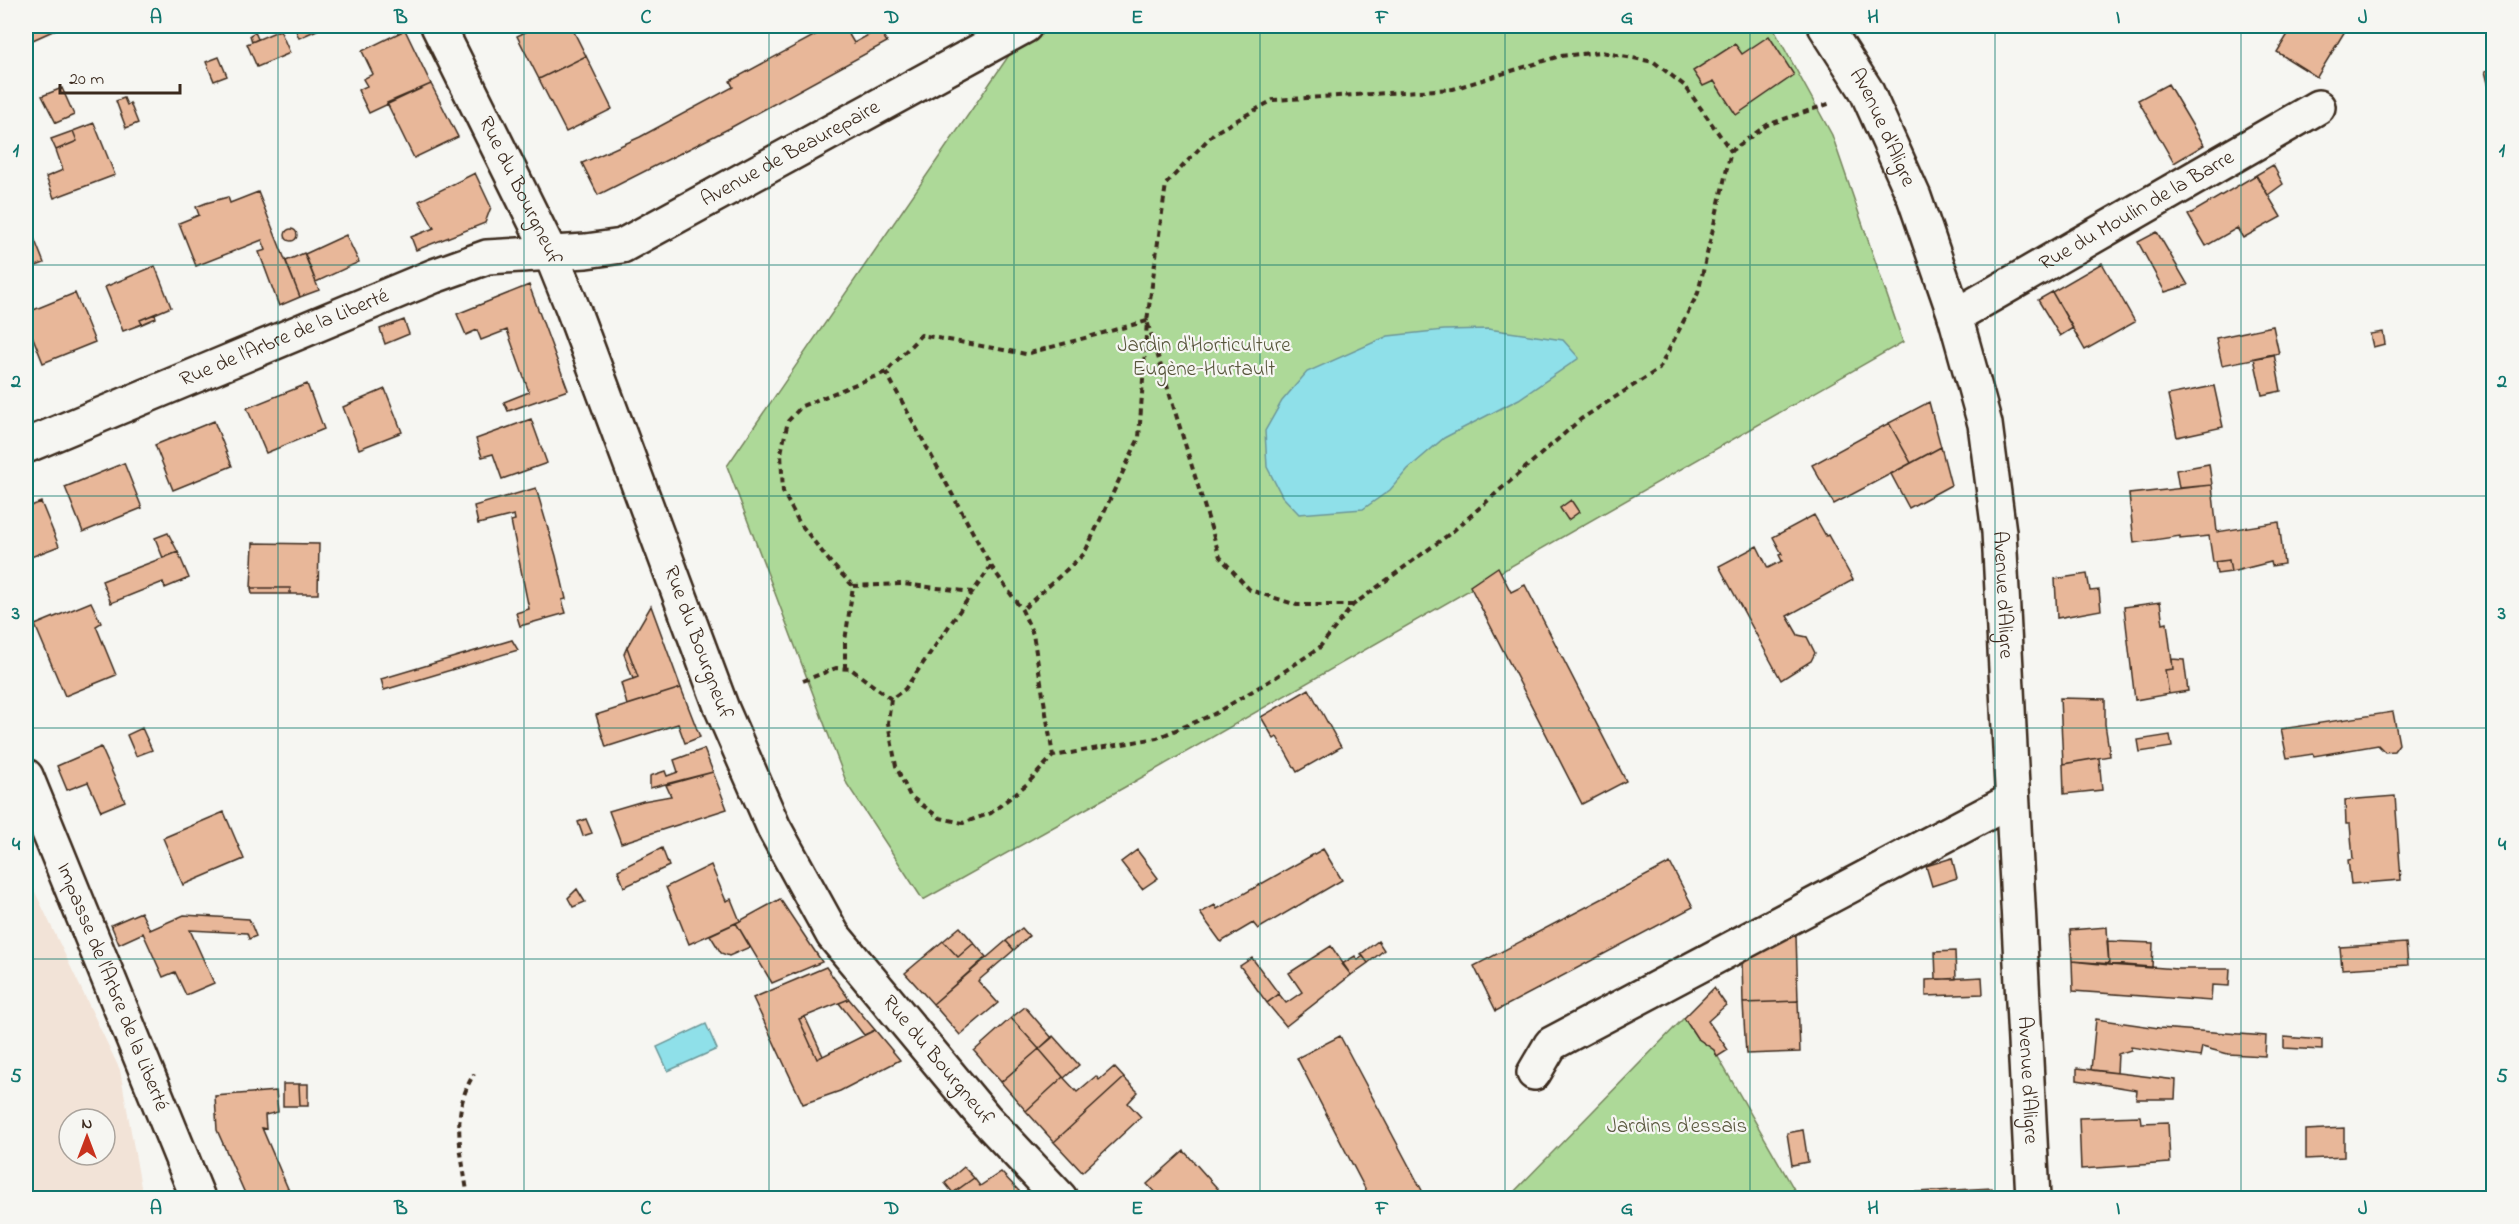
<svg xmlns="http://www.w3.org/2000/svg" width="2519" height="1224" viewBox="0 0 2519 1224" font-family="'Indie Flower',sans-serif">
<style>
.built{fill:#f2e3d7;fill-rule:evenodd}
.green{fill:#add998;stroke:#74825b;stroke-width:1.5}
.water{fill:#8fe0e9;stroke:#6d9798;stroke-width:1.5}
.building{fill:#e8b799;stroke:#3b2a1e;stroke-width:1.5}
.lines{fill:none;stroke-linecap:round;stroke-linejoin:round}
.minor-casing{stroke:#3b2a1e;stroke-width:38}
.major-casing{stroke:#3b2a1e;stroke-width:38}
.path{stroke:#3b2a1e;stroke-width:4;stroke-dasharray:6 4.5;stroke-linecap:butt}
.minor{stroke:#f6f6f2;stroke-width:33}
.major{stroke:#f6f6f2;stroke-width:33}
.grid{fill:none;stroke:#0f766e;stroke-width:1.5;stroke-opacity:0.55}
.labels{text-anchor:middle;dominant-baseline:central;stroke-width:4.5;stroke-linejoin:round;paint-order:stroke}
.street-label{font-size:21px;fill:#3b2a1e;stroke:#f6f6f2}
.park-label{font-size:21px;fill:#58563c;stroke:#f6f6f2}
.neatline{fill:none;stroke:#0f766e;stroke-width:2}
.grid-label{font-size:20px;text-anchor:middle;font-weight:bold;fill:#0f766e}
</style>
<rect width="100%" height="100%" fill="#f6f6f2"/>
<filter id="ink" filterUnits="userSpaceOnUse"><feTurbulence type="fractalNoise" baseFrequency=".0167" numOctaves="2"/><feDisplacementMap in="SourceGraphic" scale="12" xChannelSelector="R" yChannelSelector="G"/><feConvolveMatrix kernelMatrix="1 2 1 2 8 2 1 2 1" color-interpolation-filters="sRGB"/></filter>
<g filter="url(#ink)">
<!-- built -->
<path class="built" d="M26,873L120,1070L143,1198H26ZM69,1119H105V1155H69Z"/>
<!-- green -->
<path class="green" d="M1055,26H1772L1832,135L1903,342L1125,787L923,900L847,784L727,466L1014,48Z
M1684,1018L1697,1038L1714,1050L1799,1198H1508Z"/>
<!-- water -->
<path class="water" d="M1488,329L1563,340L1579,358L1519,399L1444,438L1408,469L1390,490L1363,509L1299,514L1282,496L1267,467L1265,431L1282,401L1307,372L1388,336L1444,330Z
M706,1024L717,1049L668,1071L657,1047Z"/>
<!-- building -->
<path class="building" d="M26,26H64L26,43Z
M294,26H326L299,38Z
M538,26H571L586,56L539,79L517,36Z
M832,26H844L854,43L879,29L887,42L730,128L598,195L582,163L640,137L733,87L730,81Z
M2293,26H2348L2317,77L2277,52Z
M280,30L290,53L257,67L247,44Z
M405,30L431,84L369,113L358,90L367,86L363,79L373,74L362,51Z
M255,32L258,39L252,42L250,35Z
M1769,36L1794,75L1736,115L1714,81L1703,86L1693,71L1735,44L1742,54Z
M586,56L612,109L566,132L539,79Z
M219,57L227,76L214,81L206,62Z
M2494,69V86L2489,87L2485,71Z
M431,84L458,137L414,158L387,103Z
M2168,84L2204,145L2174,163L2138,100Z
M62,88L74,115L56,123L42,96Z
M124,98L127,105L130,103L138,123L126,128L116,101Z
M94,123L115,175L54,198L46,177L63,170L56,150L77,141L73,131Z
M73,131L77,141L56,150L51,139Z
M2273,165L2283,184L2268,195L2256,175Z
M475,173L491,207L485,223L416,250L411,237L434,228L419,201Z
M2256,175L2281,217L2243,238L2237,228L2206,246L2188,215Z
M258,192L300,297L279,306L259,252L266,250L262,240L196,266L179,223L199,215L196,207L206,203L228,197L230,203Z
M26,218L44,263L26,270Z
M285 235a6 6 0 1 1 12 0a6 6 0 1 1-12 0Z
M2157,232L2188,285L2165,292L2138,242Z
M346,235L359,262L316,282L305,254Z
M304,253L319,290L300,297L286,261Z
M2102,263L2135,322L2085,350L2052,292Z
M155,266L171,307L140,320L142,324L123,331L105,287Z
M529,285L568,390L508,411L504,402L529,392L507,330L481,340L477,330L466,335L457,314Z
M2052,292L2073,328L2060,336L2038,300Z
M75,293L95,342L43,363L26,320V313Z
M155,314L156,318L142,324L140,320Z
M404,320L409,334L385,344L380,329Z
M2273,326L2279,354L2222,365L2216,338Z
M2383,332L2385,344L2373,347L2370,334Z
M2274,354L2281,391L2262,395L2254,358Z
M307,384L324,429L266,453L247,408Z
M2214,386L2223,427L2177,437L2168,395Z
M385,389L402,432L359,449L343,407Z
M1929,402L1941,447L1911,463L1889,423Z
M531,419L547,463L502,479L493,454L482,457L476,439Z
M214,421L232,466L173,490L155,445Z
M1889,423L1911,463L1834,504L1812,465Z
M1941,447L1951,485L1909,508L1891,474Z
M124,463L142,508L83,532L65,487Z
M2209,464L2212,485L2179,488L2176,470Z
M2212,485L2217,532L2279,522L2284,564L2272,566L2271,562L2231,572L2229,560L2213,562L2209,536L2180,539V536L2134,543L2129,494Z
M536,488L556,556L566,599L562,600L566,613L520,626L516,613L529,609L511,521L515,520L514,515L478,524L474,506Z
M1571,500L1579,512L1568,520L1560,508Z
M41,502L59,546L26,559V508Z
M1814,515L1826,536L1828,535L1853,580L1787,616L1798,635L1807,637L1815,653L1811,661L1781,680L1719,566L1757,546L1768,568L1782,561L1779,555L1782,554L1773,537Z
M168,533L178,552L163,558L155,538Z
M253,543L319,544L318,594H290V588H251Z
M178,552L189,578L165,588L163,582L111,603L102,581Z
M2229,560L2231,572L2217,574L2215,562Z
M1498,567L1511,592L1525,585L1626,781L1582,804L1470,586Z
M2087,574L2090,591L2099,590L2101,610L2057,618L2055,579Z
M251,588H290V594H252Z
M91,602L101,623L96,626L116,675L65,696L35,625Z
M2160,602L2163,624L2167,623L2173,669L2165,670L2169,694L2135,700L2124,607Z
M651,606L681,688L627,705L621,683L638,677L627,647Z
M512,640L518,650L384,690L381,679Z
M627,647L638,677L633,679L624,654Z
M2172,659L2184,660L2188,691L2169,694L2165,670L2173,669Z
M681,688L700,737L685,743L678,724L606,747L596,715Z
M1309,689L1341,747L1297,772L1277,737L1274,739L1261,717Z
M2060,698L2105,699V724L2110,756L2063,764Z
M2393,712L2399,744L2394,751L2385,752L2378,745L2314,756L2313,754L2287,758L2281,729Z
M142,728L152,750L136,756L127,735Z
M2170,735L2172,747L2140,752L2138,740Z
M101,747L125,801L101,811L88,782L67,790L57,766Z
M704,749L713,772L650,788V776L665,771L667,776L678,772L674,760Z
M2099,758L2102,790L2064,794L2063,764Z
M713,772L727,809L621,843L609,811L643,801L671,796L666,785Z
M2395,796L2401,880L2351,884L2348,860L2353,859L2350,824H2346L2345,800Z
M224,812L244,859L183,885L163,838Z
M586,819L592,833L583,836L578,822Z
M662,848L669,866L624,887L618,870Z
M1323,849L1342,880L1258,929L1253,923L1221,942L1200,913L1215,905L1217,909Z
M1137,850L1158,878L1142,889L1121,862Z
M1952,858L1957,878L1932,886L1926,866Z
M1670,863L1693,907L1496,1011L1474,966Z
M711,865L726,901L731,899L740,921L689,944L666,887Z
M577,889L585,902L573,907L568,898Z
M780,899L822,962L772,983L736,923Z
M141,912L150,930L184,915L249,919L256,936L249,939L247,933L190,930L214,983L186,995L175,972L163,977L143,933L119,944L111,925Z
M736,923L750,947L729,956L721,953L710,935Z
M960,927L974,943L958,957L943,941Z
M2107,927L2109,965L2072,961L2070,930Z
M1022,928L1029,936L1014,950L1006,941Z
M1796,935L1798,1001L1743,1003L1742,959L1751,950Z
M943,941L958,957L974,943L986,957L933,1004L905,973Z
M1006,941L1014,950L978,981L998,1003L960,1035L933,1004Z
M1378,941L1384,950L1368,963L1361,954Z
M2107,941L2153,943L2152,968L2109,965Z
M2406,943L2408,965L2342,969L2340,947Z
M1331,946L1351,975L1286,1026L1267,1003L1279,994L1286,1003L1302,992L1289,973Z
M1955,951L1956,979H1936L1935,952Z
M1355,956L1358,960L1363,956L1368,963L1351,975L1342,964Z
M1252,958L1279,994L1267,1003L1240,966Z
M2072,961L2177,969H2230L2229,986L2212,985L2211,1001L2073,991Z
M826,967L849,999L799,1019L817,1059L875,1030L900,1060L840,1091L803,1104L753,998Z
M1982,977L1983,994L1926,996V980Z
M1714,988L1726,1005L1708,1021L1728,1050L1717,1057L1714,1050L1697,1038L1684,1018Z
M849,999L870,1024L875,1030L864,1035L839,1003Z
M1798,1001L1800,1052L1746,1054L1743,1003Z
M1025,1007L1052,1038L1039,1049L1011,1018Z
M805,1017L823,1056L817,1059L799,1019Z
M1011,1018L1039,1049L1001,1082L974,1051Z
M2096,1019L2159,1028L2266,1036L2265,1056L2228,1054L2202,1047L2200,1057L2131,1047V1050L2118,1054L2117,1073L2091,1070Z
M1053,1036L1079,1065L1064,1078L1039,1049Z
M1340,1036L1426,1198H1370L1297,1058Z
M2284,1037L2322,1040V1050L2284,1048Z
M1039,1049L1063,1077L1026,1111L1001,1082Z
M1114,1067L1124,1078L1054,1142L1026,1111L1063,1077L1077,1092L1096,1076L1099,1080Z
M2077,1068L2176,1080L2175,1099H2136L2137,1090L2077,1080Z
M1124,1078L1138,1092L1128,1103L1141,1117L1082,1172L1054,1142Z
M283,1084H299L300,1106H283Z
M299,1084H308V1106H300Z
M276,1091L278,1112L265,1115L266,1129L262,1128L292,1198H247L217,1130L215,1096Z
M2140,1116L2141,1123L2168,1122L2170,1163L2081,1169L2079,1118Z
M2344,1128V1157L2306,1159V1130Z
M1803,1130L1808,1162L1792,1165L1787,1133Z
M1184,1151L1226,1198H1160L1147,1184Z
M964,1167L974,1178L953,1193L945,1183Z
M1001,1172L1019,1191L1008,1198H957L953,1193L974,1178L980,1186Z
M1992,1188L1993,1198H1879V1194Z
M1019,1191L1026,1198H1008Z"/>
<g class="lines">
<!-- minor casing -->
<g class="minor-casing">
<g id="minor">
<path id="s1" d="M1825,26L1866,90L1914,197L1955,316L1985,424L1999,532L2033,1198"/>
<path id="s2" d="M1955,316L2318,107"/>
<path id="s3" d="M26,446L434,276L487,257L586,251L622,246L1025,26"/>
<path id="s4" d="M26,776L198,1198"/>
<path d="M1534,1073L1551,1044L2012,800"/>
</g>
</g>
<!-- major casing -->
<g class="major-casing">
<g id="major">
<path id="s5" d="M438,26L550,252L573,309L722,709L774,828L833,935L985,1118L1060,1198"/>
</g>
</g>
<!-- path -->
<path class="path" d="M991,566L1022,610L1033,634L1053,756
M853,586L903,584L972,592
M1353,605H1297L1250,590L1220,557L1147,321L1166,184L1214,133L1273,100L1453,89L1560,56L1601,52L1654,62L1685,86L1731,151
M845,669V641L853,586L830,562L799,522L783,492L781,453L788,421L802,406L886,372L921,335L1026,354L1147,321L1139,438L1084,554L1022,610
M803,681L836,668L851,669L891,699L905,689L991,566L886,372
M891,699L888,723L896,766L910,796L940,818L963,823L991,813L1027,784L1053,756L1157,738L1214,714L1276,677L1319,648L1353,605L1452,532L1581,419L1659,369L1698,293L1731,151L1767,125L1831,103
M468,1198C462,1154 449,1114 474,1074"/>
<!-- minor -->
<use href="#minor" class="minor"/>
<!-- major -->
<use href="#major" class="major"/>
</g>
</g>
<!-- grid -->
<path class="grid" d="M278,26V1198M524,26V1198M769,26V1198M1014,26V1198M1260,26V1198M1505,26V1198M1750,26V1198M1995,26V1198M2241,26V1198M26,265H2494M26,496H2494M26,728H2494M26,959H2494"/>
<g class="labels">
<!-- street labels -->
<g class="street-label">
<text stroke="none"><textPath href="#s1" startOffset="117">Avenue d'Aligre</textPath></text>
<text stroke="none"><textPath href="#s3" startOffset="826">Avenue de Beaurepaire</textPath></text>
<text stroke="none"><textPath href="#s5" startOffset="184">Rue du Bourgneuf</textPath></text>
<text stroke="none"><textPath href="#s2" startOffset="210">Rue du Moulin de la Barre</textPath></text>
<text stroke="none"><textPath href="#s3" startOffset="280">Rue de l'Arbre de la Liberté</textPath></text>
<text stroke="none"><textPath href="#s1" startOffset="603">Avenue d'Aligre</textPath></text>
<text stroke="none"><textPath href="#s5" startOffset="670">Rue du Bourgneuf</textPath></text>
<text stroke="none"><textPath href="#s4" startOffset="228">Impasse de l'Arbre de la Liberté</textPath></text>
<text stroke="none"><textPath href="#s5" startOffset="1156">Rue du Bourgneuf</textPath></text>
<text stroke="none"><textPath href="#s1" startOffset="1089">Avenue d'Aligre</textPath></text>
</g>
<!-- park labels -->
<g class="park-label">
<text x="1204" y="346">Jardin d'Horticulture<tspan x="1204" dy="24">Eugène-Hurtault</tspan></text>
<text x="1677" y="1127">Jardins d’essais</text>
</g>
</g>
<!-- margin -->
<rect width="2519" height="1224" fill="none" stroke="#f6f6f2" stroke-width="66"/>
<!-- north arrow -->
<g transform="translate(87 1137)"><circle r="28" fill="#f6f6f2" stroke="#aba49d" stroke-width="1.5"/>
<path d="M0-4.5L10 22L0 15L-10 22Z" fill="#c8321e"/>
<text y="-9" font-size="16" font-weight="bold" text-anchor="middle" fill="#3b2a1e">N</text>
</g>
<!-- scale -->
<path d="M60 84v9h120v-9" fill="none" stroke="#3b2a1e" stroke-width="3"/>
<text x="69" y="84" font-size="18" fill="#3b2a1e" stroke="#f6f6f2" stroke-width="4.5" paint-order="stroke">20 m</text>
<rect x="33" y="33" width="2453" height="1158" class="neatline"/>
<g class="grid-label">
<text x="156" y="23">A</text>
<text x="401" y="23">B</text>
<text x="646" y="23">C</text>
<text x="892" y="23">D</text>
<text x="1137" y="23">E</text>
<text x="1382" y="23">F</text>
<text x="1627" y="23">G</text>
<text x="1873" y="23">H</text>
<text x="2118" y="23">I</text>
<text x="2363" y="23">J</text>
<text x="16" y="156">1</text>
<text x="2502" y="156">1</text>
<text x="16" y="387">2</text>
<text x="2502" y="387">2</text>
<text x="16" y="619">3</text>
<text x="2502" y="619">3</text>
<text x="16" y="850">4</text>
<text x="2502" y="850">4</text>
<text x="16" y="1082">5</text>
<text x="2502" y="1082">5</text>
<text x="156" y="1214">A</text>
<text x="401" y="1214">B</text>
<text x="646" y="1214">C</text>
<text x="892" y="1214">D</text>
<text x="1137" y="1214">E</text>
<text x="1382" y="1214">F</text>
<text x="1627" y="1214">G</text>
<text x="1873" y="1214">H</text>
<text x="2118" y="1214">I</text>
<text x="2363" y="1214">J</text>
</g>
</svg>
